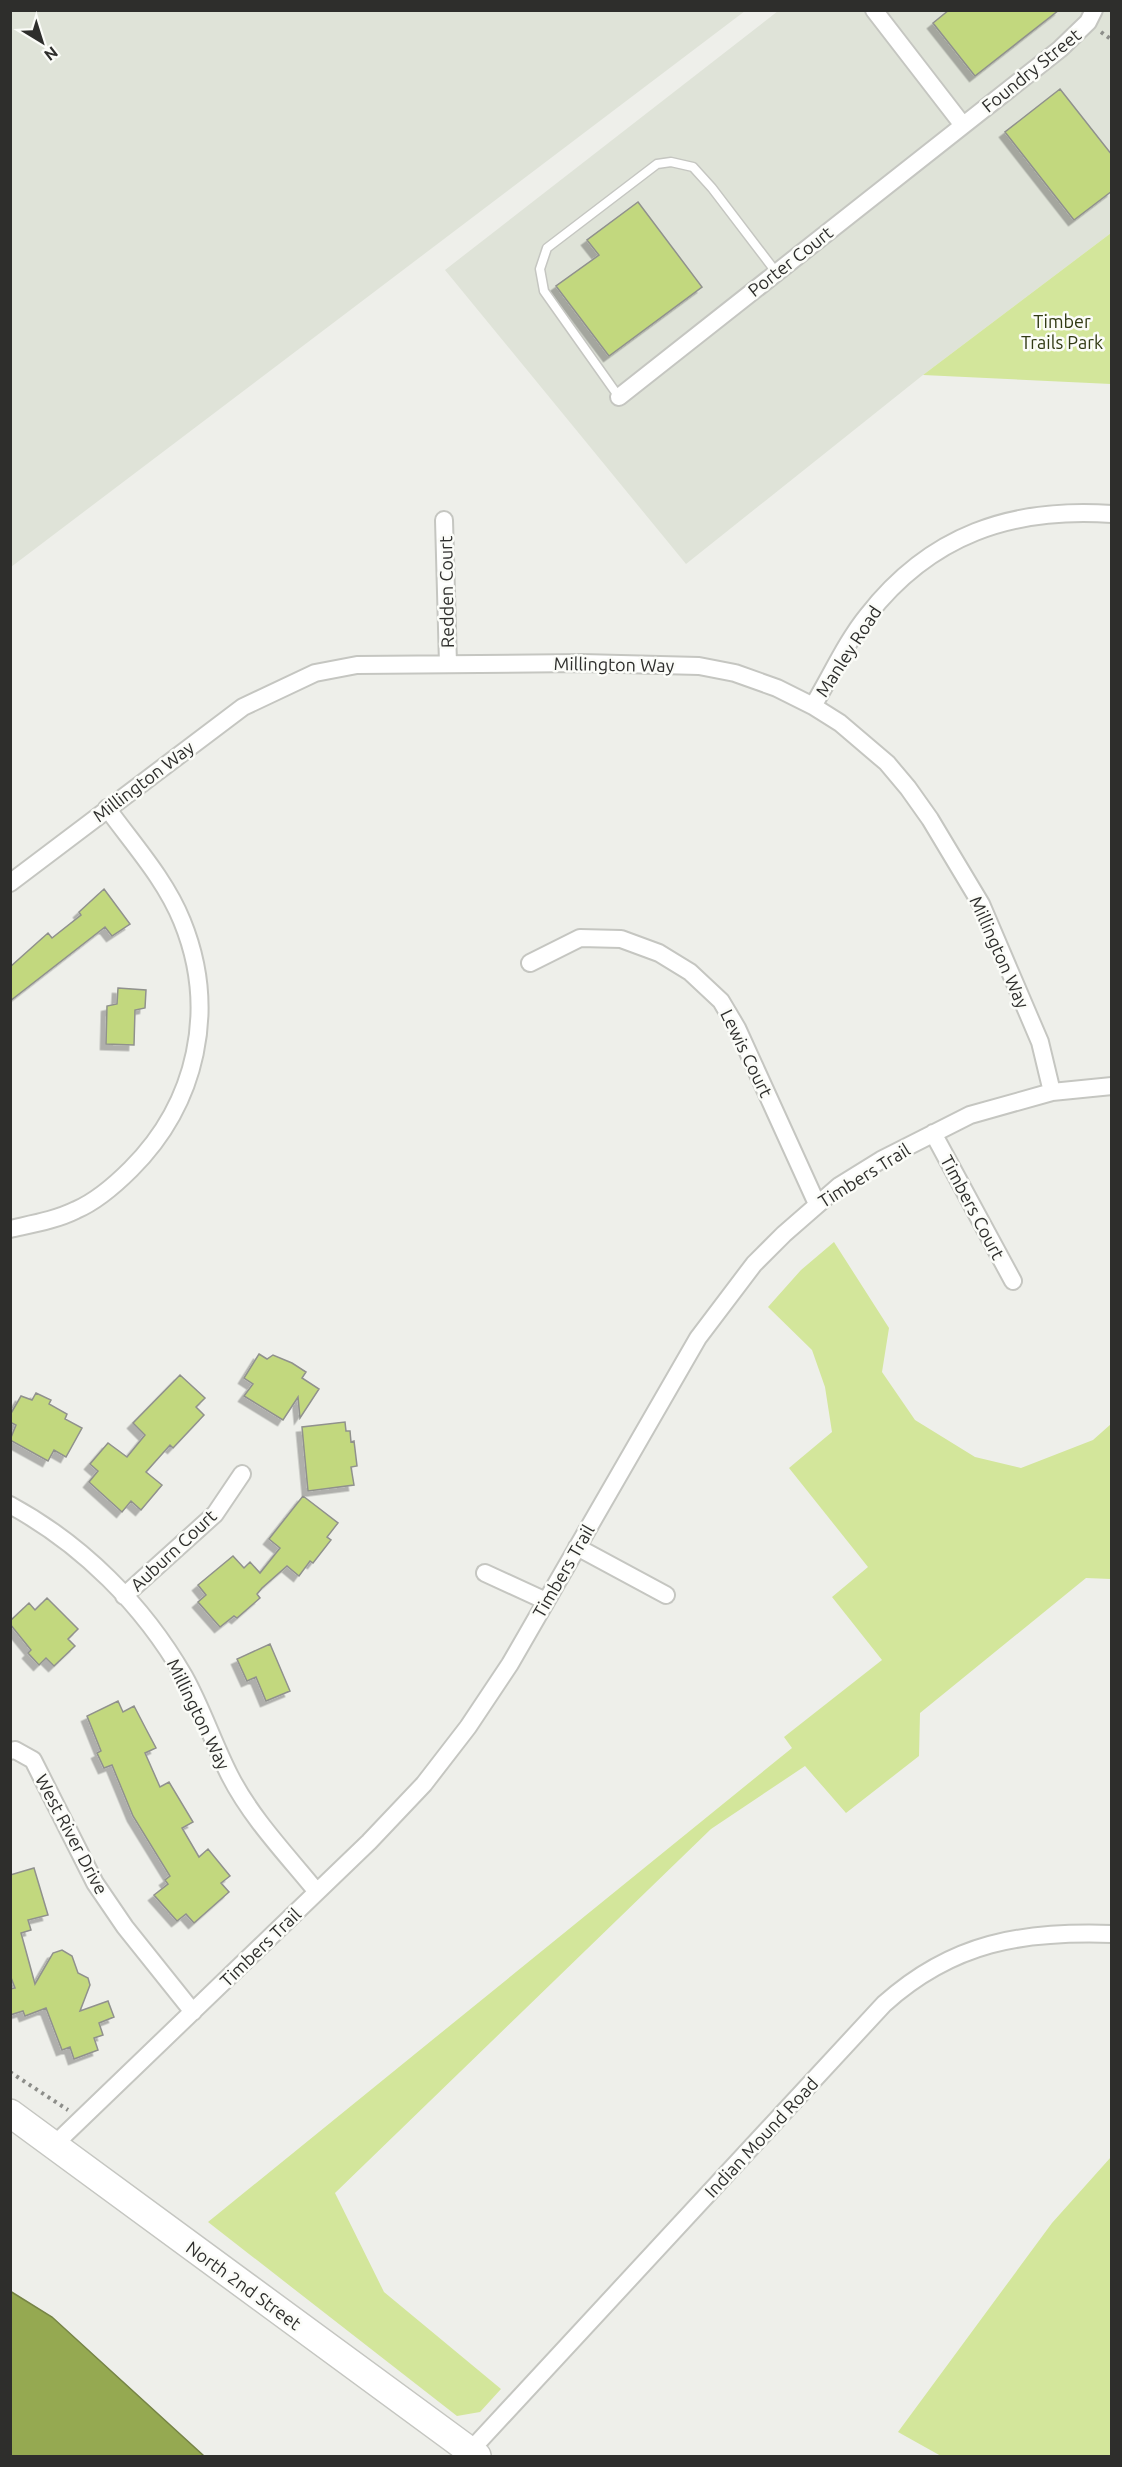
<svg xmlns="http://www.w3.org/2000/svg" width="1122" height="2467" viewBox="0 0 1122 2467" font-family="Ubuntu,sans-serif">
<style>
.built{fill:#dfe3d8}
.green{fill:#d3e69b}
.water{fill:#95a951;stroke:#768446;stroke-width:1.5}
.building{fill:#c2d87e;stroke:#90918d;stroke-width:1.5;filter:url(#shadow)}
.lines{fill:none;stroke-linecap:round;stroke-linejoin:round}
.service-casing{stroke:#c5c6c1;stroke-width:11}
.minor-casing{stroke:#c5c6c1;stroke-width:20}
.primary-casing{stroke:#c5c6c1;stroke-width:30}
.path{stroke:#8c8d89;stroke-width:4;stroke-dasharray:3 4.5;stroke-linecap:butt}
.service{stroke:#fff;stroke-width:8}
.minor{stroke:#fff;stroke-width:16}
.primary{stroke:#fff;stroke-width:27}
.labels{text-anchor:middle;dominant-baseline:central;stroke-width:5;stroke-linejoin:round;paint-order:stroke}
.street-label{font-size:18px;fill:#2e2e2c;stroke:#fbfcf8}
.park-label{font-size:18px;fill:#313a14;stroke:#fbfcf8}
</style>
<defs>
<filter id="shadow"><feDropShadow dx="-5.5" dy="5.5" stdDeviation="0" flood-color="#0004"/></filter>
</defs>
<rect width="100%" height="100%" fill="#eeefea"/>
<!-- built -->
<path class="built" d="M11,10H745V11L11,567Z
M778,11H1111V233L923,375L686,564L445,270Z"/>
<!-- green -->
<path class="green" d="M1111,233V384L923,375Z
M834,1242L889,1328L882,1372L915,1420L975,1457L1021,1468L1093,1440L1111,1424V1579L1086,1578L920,1713L919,1756L846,1813L805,1766L711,1829L335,2193L384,2292L501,2389L480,2412L457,2416L208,2222L792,1748L784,1737L882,1660L832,1597L868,1567L789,1468L832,1432L825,1387L812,1350L768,1307L801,1270Z
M1111,2157V2456H941L898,2432L1052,2223Z"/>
<!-- water -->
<path class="water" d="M10,2291L52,2317L204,2456H11Z"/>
<!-- building -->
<path class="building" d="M949,10H1059L975,76L933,23Z
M1060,89L1112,155V191L1074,220L1005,132Z
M638,202L702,287L609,356L556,286L599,255L587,240Z
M104,889L130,924L112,936L105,927L10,1001V967L48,933L52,938L81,915L79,912Z
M118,988L146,990L145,1008L135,1010L134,1045L106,1044L107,1006L117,1004Z
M259,1354L267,1359L273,1355L292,1363L306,1372L302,1378L319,1389L300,1418L298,1397L283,1420L244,1396L253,1384L244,1378Z
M180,1375L205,1398L196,1407L204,1415L173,1448L170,1445L146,1472L162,1485L141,1510L131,1501L122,1512L89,1482L98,1471L90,1464L108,1443L127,1457L145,1435L133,1423Z
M36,1393L51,1400L49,1404L67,1414L65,1419L82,1428L66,1457L54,1450L48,1461L10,1440L16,1425L10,1422V1415L21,1396L32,1400Z
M345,1422L346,1431H350L351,1442L354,1441L357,1466L351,1467L354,1485L308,1491L302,1427Z
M303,1496L338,1523L327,1537L331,1540L313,1563L310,1561L299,1576L287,1566L262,1588L257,1594L260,1598L237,1618L234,1616L220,1627L198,1602L206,1595L198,1585L233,1556L244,1568L250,1562L260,1573L280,1548L269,1539Z
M47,1598L78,1629L68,1639L75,1646L54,1666L46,1658L39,1665L28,1653L31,1650L10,1624V1621L29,1603L35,1610Z
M270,1644L290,1691L266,1701L256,1677L247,1681L237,1659Z
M118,1701L123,1712L134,1706L146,1729L156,1748L145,1753L160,1787L169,1782L193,1822L182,1828L199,1857L208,1849L230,1876L221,1883L229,1892L194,1923L186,1914L177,1921L154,1895L168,1884L165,1880L170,1876L133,1816L112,1765L104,1768L97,1753L101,1751L87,1716Z
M34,1868L48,1915L28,1920L31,1930L21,1933L35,1984L53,1953L62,1950L72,1956L78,1973L88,1978L90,1985L80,2011L108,2001L114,2017L99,2023L103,2035L94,2038L98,2050L74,2059L70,2047L62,2050L46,2008L25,2016L23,2011L10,2015V1989L15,1988L10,1975V1875Z"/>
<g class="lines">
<!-- service casing -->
<g class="service-casing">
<path id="service" d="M619,397L544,291L540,269L547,248L657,164L671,162L693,167L712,188L776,272"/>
</g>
<!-- minor casing -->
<g class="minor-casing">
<path id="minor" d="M874,10L962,124
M619,397L1060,49L1088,22L1094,10
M444,520L448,664
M813,706C831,676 846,642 867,616C930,535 1011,507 1112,514
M10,883L243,707L315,673L357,665L582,663L699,666L735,673L777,688L813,706L840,723L887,763L908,788L930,819L981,904L1040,1042L1052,1092
M530,963L580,938L621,939L659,953L690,972L721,1001L737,1028L817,1204
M933,1133L1013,1281
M10,1229C32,1224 56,1220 76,1210C97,1201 115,1185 131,1169C197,1103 218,1009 182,921C165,879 133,844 107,808
M10,1505C82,1544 143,1605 184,1676C202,1708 213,1743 230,1776C252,1819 287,1855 317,1892
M577,1547L666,1595
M485,1573L546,1601
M124,1596L215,1514L242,1474
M10,1751L15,1750L33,1760L95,1883L125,1927L193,2012
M54,2145L369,1842L424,1784L468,1727L510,1664L698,1338L754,1264L784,1234L839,1186L881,1160L970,1115L1052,1092L1112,1086
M470,2451L884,2004C953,1942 1022,1931 1112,1934"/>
</g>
<!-- primary casing -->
<g class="primary-casing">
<path id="primary" d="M10,2113L477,2456"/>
</g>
<!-- path -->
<path class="path" d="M1101,32L1112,40
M10,2072L68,2110"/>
<!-- service -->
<use href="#service" class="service"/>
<!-- minor -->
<use href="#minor" class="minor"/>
<!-- primary -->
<use href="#primary" class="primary"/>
</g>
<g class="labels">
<!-- street labels -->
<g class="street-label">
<text transform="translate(1031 70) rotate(-39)">Foundry Street</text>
<text transform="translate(790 261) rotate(-38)">Porter Court</text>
<text transform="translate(446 592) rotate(-91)">Redden Court</text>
<text transform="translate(848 651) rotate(-57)">Manley Road</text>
<text transform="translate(614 664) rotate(1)">Millington Way</text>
<text transform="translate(143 781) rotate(-37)">Millington Way</text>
<text transform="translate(1000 952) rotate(66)">Millington Way</text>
<text transform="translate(747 1053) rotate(64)">Lewis Court</text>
<text transform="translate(864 1175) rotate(-32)">Timbers Trail</text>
<text transform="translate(973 1207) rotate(62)">Timbers Court</text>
<text transform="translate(173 1550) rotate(-43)">Auburn Court</text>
<text transform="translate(563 1571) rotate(-60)">Timbers Trail</text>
<text transform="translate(199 1714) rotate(64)">Millington Way</text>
<text transform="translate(72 1834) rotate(62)">West River Drive</text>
<text transform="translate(260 1947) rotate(-44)">Timbers Trail</text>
<text transform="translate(761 2137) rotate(-47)">Indian Mound Road</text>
<text transform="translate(244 2285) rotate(36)">North 2nd Street</text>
</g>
<!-- park labels -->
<g class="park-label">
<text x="1062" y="321">Timber<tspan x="1062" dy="21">Trails Park</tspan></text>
</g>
</g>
<!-- border -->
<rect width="1122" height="2467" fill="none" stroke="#2e2e2c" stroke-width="24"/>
<!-- north arrow -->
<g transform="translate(42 42) rotate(142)" stroke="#fbfcf8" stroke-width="4.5" paint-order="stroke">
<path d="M0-4.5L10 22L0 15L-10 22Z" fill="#2e2e2c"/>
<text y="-9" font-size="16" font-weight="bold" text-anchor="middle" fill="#2e2e2c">N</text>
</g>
</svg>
